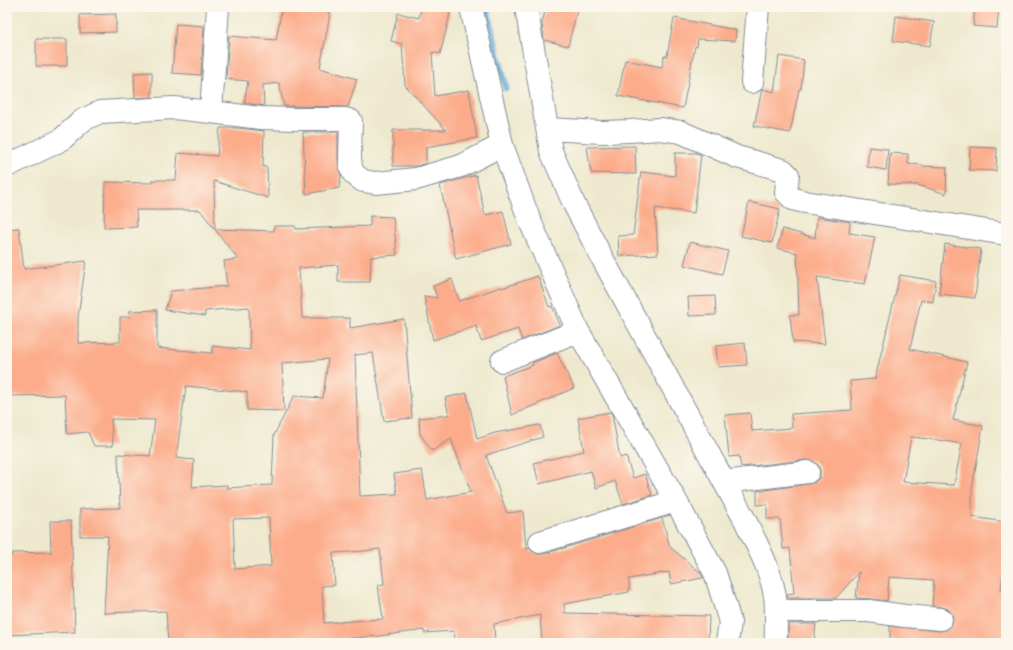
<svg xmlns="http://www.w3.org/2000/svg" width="1013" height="650" viewBox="0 0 1013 650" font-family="'Gochi Hand',sans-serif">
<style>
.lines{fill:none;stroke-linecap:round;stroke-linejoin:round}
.stream{stroke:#5ea6d5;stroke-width:7}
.building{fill:#fcac8a;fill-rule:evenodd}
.minor-casing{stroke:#848c96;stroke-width:24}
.minor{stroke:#fff;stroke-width:22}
</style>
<rect width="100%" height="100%" fill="#fbf7ec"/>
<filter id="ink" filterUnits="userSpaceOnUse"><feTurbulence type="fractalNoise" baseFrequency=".025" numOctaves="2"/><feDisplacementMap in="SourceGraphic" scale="8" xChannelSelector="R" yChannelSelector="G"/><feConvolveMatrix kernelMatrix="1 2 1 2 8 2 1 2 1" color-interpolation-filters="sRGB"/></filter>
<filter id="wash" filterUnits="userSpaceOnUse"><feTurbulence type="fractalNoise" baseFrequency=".012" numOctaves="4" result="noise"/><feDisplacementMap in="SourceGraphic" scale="16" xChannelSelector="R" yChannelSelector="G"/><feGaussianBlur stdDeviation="0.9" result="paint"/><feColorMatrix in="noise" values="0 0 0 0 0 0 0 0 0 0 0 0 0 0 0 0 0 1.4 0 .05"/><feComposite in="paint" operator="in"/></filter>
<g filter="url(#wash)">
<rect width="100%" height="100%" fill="#eee9ce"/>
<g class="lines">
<!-- stream -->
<path class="stream" d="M487,7V11L506,88"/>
</g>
<g id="blocks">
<!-- building -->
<path class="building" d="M282,7H329L328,13L330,14L320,68L357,79L348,107L284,106L279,83L263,85L264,106L244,103L248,81L226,79L229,36L276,40Z
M421,7H451L448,23L440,54L432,52L435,96L469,90L477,138L426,147V163L417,166H393V130H446L405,85L402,44L391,41L398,13L419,18Z
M546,7H578L568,46L544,40L542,24Z
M975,7H999L997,28L973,26Z
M116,14V32L80,33V15Z
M896,16L934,22L930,46L893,41Z
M674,18L736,30L735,41L698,39L697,47L695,46L683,108L618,96L625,60L662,67L664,56H667Z
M176,24L204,26L201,75L172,73Z
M36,39H67V66H36Z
M779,56L804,60L801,89H799L790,133L754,126L762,89L774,92Z
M152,72V97L135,98L134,73Z
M220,128H239L264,131L263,167H267L268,198L214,181L215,229L274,231V226H295L296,229L370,226V216L393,217L397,255L371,257L370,282H338V265L299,268L302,318H350V328L404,319L412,418L384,421L373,353L355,355L360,496L397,494L394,474L422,470L427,500L471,492L451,439L432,451L420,434L419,418L449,415L445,398L467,393L477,439L495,433L540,425L543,437L486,455L507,513L523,511L526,549L530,548L532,551L537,554H544L662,518L670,547L701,573L703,578L671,584L669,572L629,579V592L564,604L565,613L709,616L708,643H542L540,615L494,624L495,643H455L454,631L424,633V630L379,636L316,641L317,643H168L166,611L104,613L108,536H80V509L120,508L118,454L150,456L155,420L111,419L113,446H94L88,432L67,434L65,395L7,396V229L19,228L24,269L86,261L78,317V343L120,342V317H130L129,311L157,310V348L212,353V346L250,350L249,307L205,311V316L165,310L171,291L227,286L224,261L238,259L200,210H136L137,227L104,228L105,182L152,183V180H176L178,153L217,156ZM328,359L323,398L294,396L274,435L272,485L227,488V485L192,487L194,460L176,458L186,386L247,392V410L284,411L282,363ZM269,518L271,566L235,569L233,519ZM380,549L384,584L378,585L383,619L324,623L322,586L335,585L333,553L364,551Z
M303,132H338V158L339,169L341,176L339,188L306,194Z
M635,146L636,174L591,173L587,147Z
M869,147L888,149L886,170L867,167Z
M970,147L997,148L996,171L969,170Z
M675,153H696L701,155L694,213L655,208L658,254L619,256L618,236L633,235L641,172L675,176Z
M890,153L908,154V164L923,165L922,166L947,167L946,194L918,185L888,184Z
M476,175L485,215L503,211L511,244L456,259L440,185Z
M749,202L780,209L772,243L741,236Z
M817,217L850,222L849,233L875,237L865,284L817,277L825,344L793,342L790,315H799L797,253L777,248L783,229L815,238Z
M690,242L728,251L722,274L684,265Z
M945,244L981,249L975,298L939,294Z
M900,275L936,281L933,302L921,300L910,349L967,362L953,420L983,426L972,489V517L1006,522V550L1001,589H1006V643H893L894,640H890V626L940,631L946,630L951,626L953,620L952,614L948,609L942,607L932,606L934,580L889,577L887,601L871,599L856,598L859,572L836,598H788L787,594L794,593L790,548L783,549L780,519H767V504L757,505V491L809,484L815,482L820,477V470L818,465L813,461L807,460L741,467L739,456L729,457L725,415L750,413L752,431L792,428L791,414L852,410L850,381L875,379ZM911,437L938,440L962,444L954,485L903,482Z
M538,276L549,307L552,306L560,325L522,340L518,329L481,341L476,326L433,340L424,296L437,298L433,286L452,279L459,301L501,287L502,288Z
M715,296L716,315L689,316L688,297Z
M745,343L747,365L718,367L716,346Z
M557,353L574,388L512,415L503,376L533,365L532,363Z
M610,412L612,414L620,458L626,456L633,478L645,474L652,495L623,504L615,481L596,488L591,471L539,484L534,463L584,451L578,418Z
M50,521H71L75,632L7,635V557L12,556L11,553L51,552Z
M788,624H816L814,643H788Z"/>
</g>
</g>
<g filter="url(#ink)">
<use href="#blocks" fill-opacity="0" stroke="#848c96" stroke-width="1"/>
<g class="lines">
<!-- minor casing -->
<g class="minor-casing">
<path id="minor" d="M471,7L502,145L529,219L578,331L676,501L715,573L722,595L730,622L727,643
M526,7L551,151L574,204L601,256L745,520C756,543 769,566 774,591C778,608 775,626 776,643
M752,82L758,7
M211,112L218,7
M548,129L602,132L630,131L660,129L681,132L737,157L783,170L788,175L786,192L793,199L805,202L1006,234
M7,166L61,140L83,120L100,112L174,108L211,112L261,118L294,119H345L351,121L350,157L351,168L354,174L363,181L376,183L416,179L461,166L502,145
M502,361L578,331
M724,482L808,472
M540,542L676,501
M776,611H869L905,616L941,619"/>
</g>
<!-- minor -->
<use href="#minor" class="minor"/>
</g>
</g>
<!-- margin -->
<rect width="1013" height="650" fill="none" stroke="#fbf7ec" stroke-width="24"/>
</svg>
